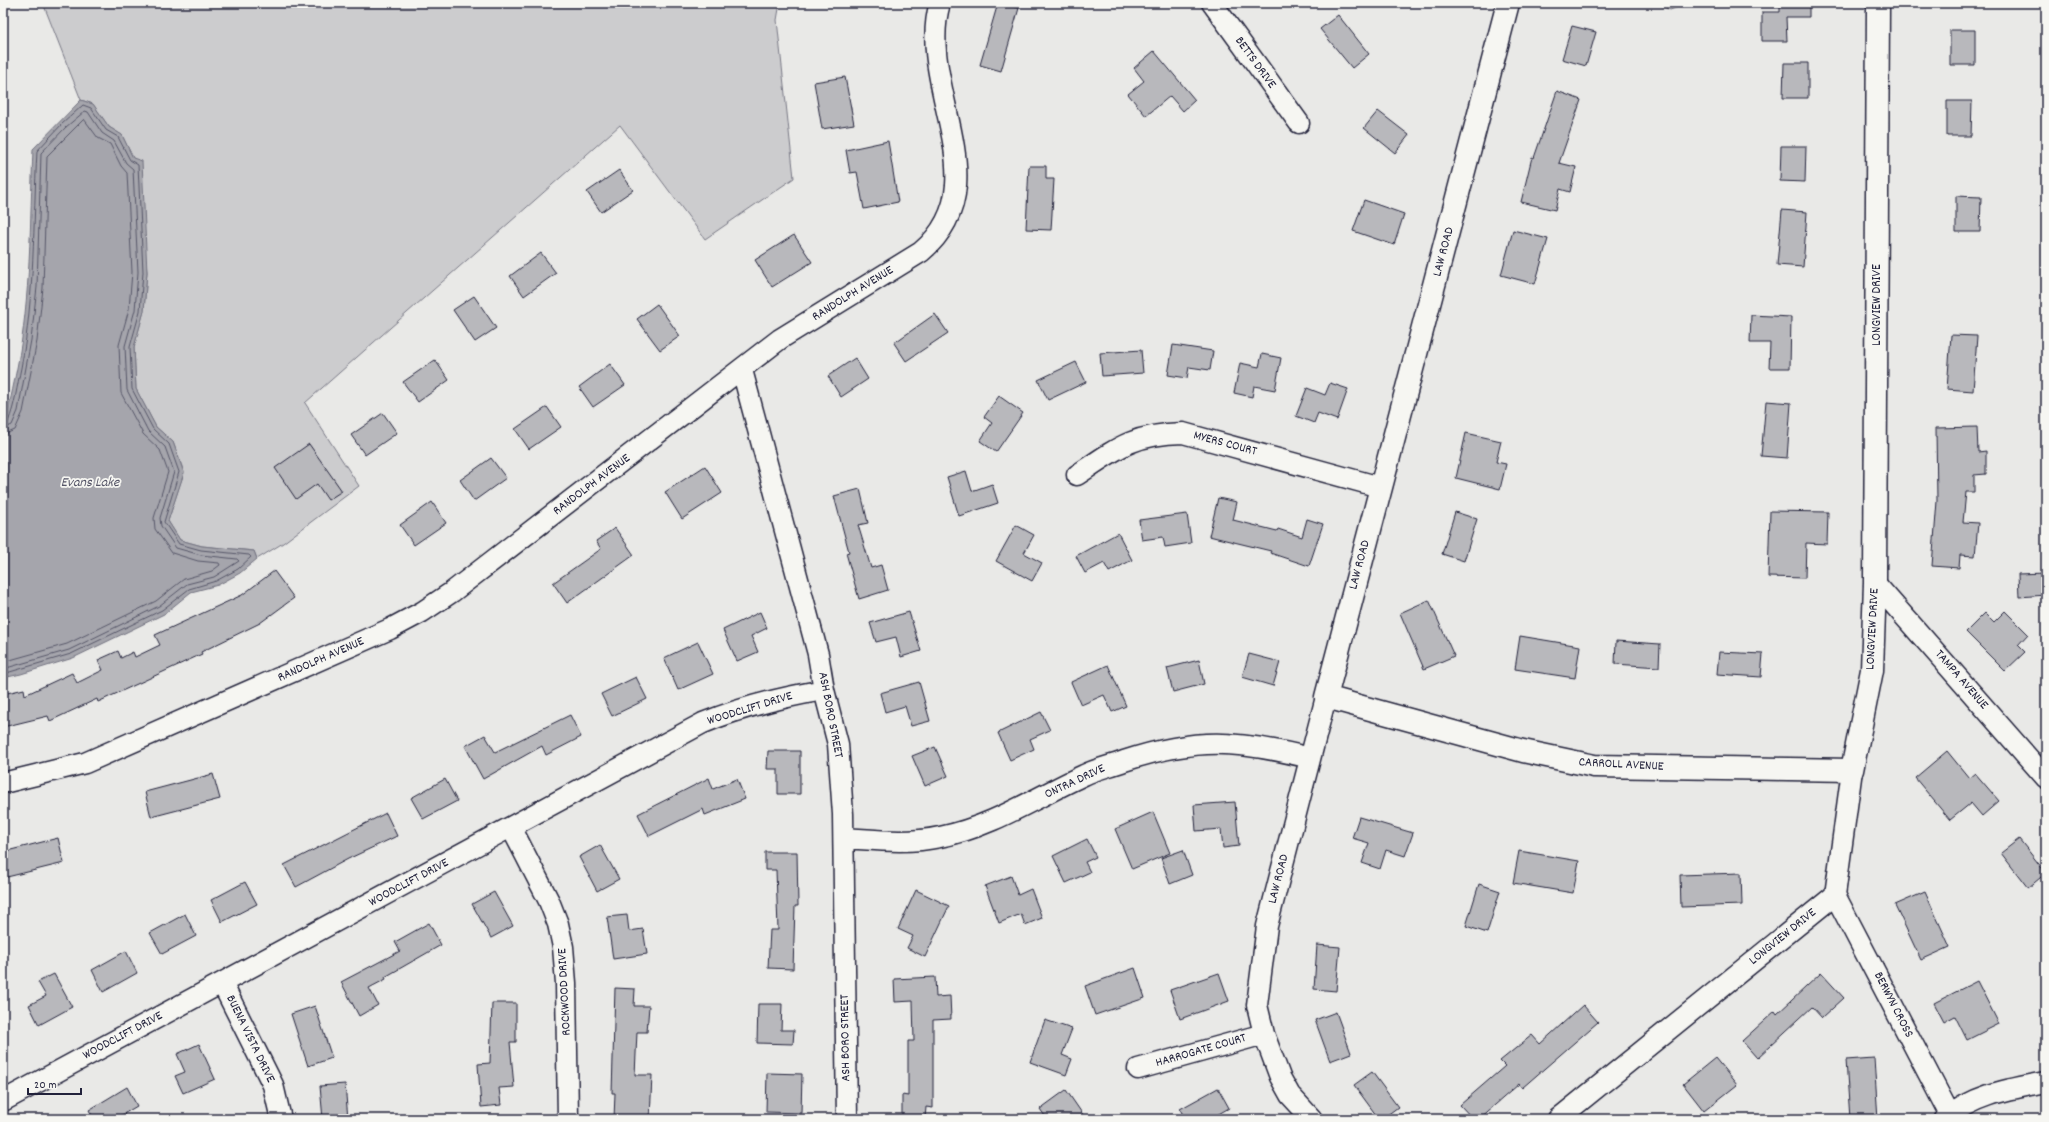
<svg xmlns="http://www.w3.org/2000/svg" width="2049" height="1122" viewBox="0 0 2049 1122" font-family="Dekko,sans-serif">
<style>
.green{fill:#ccccce;stroke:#777784}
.water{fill:#a5a5ac;stroke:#71717f}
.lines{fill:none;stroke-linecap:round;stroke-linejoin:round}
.shore{stroke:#565668;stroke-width:1}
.building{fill:#b8b8bc;stroke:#22223b}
.street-casing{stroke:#22223b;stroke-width:23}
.secondary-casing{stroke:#22223b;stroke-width:25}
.street{stroke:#f6f6f2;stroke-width:20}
.secondary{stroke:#f6f6f2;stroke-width:22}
.labels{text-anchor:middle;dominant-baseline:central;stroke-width:3.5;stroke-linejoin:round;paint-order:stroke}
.street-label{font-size:13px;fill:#22223b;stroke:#f6f6f2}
.water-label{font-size:14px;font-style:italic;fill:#565668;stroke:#f6f6f2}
</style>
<rect width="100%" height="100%" fill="#e9e9e7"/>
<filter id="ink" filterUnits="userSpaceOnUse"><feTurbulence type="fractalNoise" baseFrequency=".025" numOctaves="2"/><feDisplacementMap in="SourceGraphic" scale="8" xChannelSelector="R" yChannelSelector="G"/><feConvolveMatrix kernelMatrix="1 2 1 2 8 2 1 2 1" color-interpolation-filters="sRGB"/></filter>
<g filter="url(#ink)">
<!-- green -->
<path class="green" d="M43,3H780L777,20L794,178L705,239L620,125L305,403L359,486L283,543L257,559L254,551L202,546L180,540L168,521L184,472L173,442L156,427L136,389L134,347L144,311L147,272L133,158L122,135L109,127L93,104L81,100Z
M1656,3H1689L1670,10Z"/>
<!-- water -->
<path class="water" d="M81,100L93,104L109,127L122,135L133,158L142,161L147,272L144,311L134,347L136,389L156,427L173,442L184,473L168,521L180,540L202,546L254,551L257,559L240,573L218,585L191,592L164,614L73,658L21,674L3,678V424C10,406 13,387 17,368C31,296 30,223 33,149Z"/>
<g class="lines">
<!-- shore -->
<path class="shore" d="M3,424L8,422C15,405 17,386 21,368C35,296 33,224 37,151L62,124L83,105L91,108L106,130L118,137L130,160L138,165L143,272L140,311L130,347L132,389L153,429L169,444L179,472L164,522L179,544L201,550L249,555L251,557L238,569L216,581L189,589L162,610L71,654L3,674
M3,429L12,425L18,411L31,340L37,287L41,153L66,127L85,111L88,112L102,133L114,141L126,163L133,169L138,272L135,310L125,346L127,390L148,431L165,447L174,472L160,518L161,526L176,548L201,555L237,559L239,561L214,577L187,584L159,606L69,650L3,669
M3,435L15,430L23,412L37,341L43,288L47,156L84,119L98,138L110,144L121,166L127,173L132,272L129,309L119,345L121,393L143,434L160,450L168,472L154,518L155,529L172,553L198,561L219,563L220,565L212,571L184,579L156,601L67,644L3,662"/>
</g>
<!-- building -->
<path class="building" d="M998,3L1019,8L1001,71L980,65Z
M1780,3H1809V17H1786L1787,41H1762V12H1780Z
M1338,15L1369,54L1352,68L1320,29Z
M1572,26L1596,32L1586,66L1562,59Z
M1950,30H1975V65H1950Z
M1154,51L1195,100L1183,111L1170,96L1146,116L1128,94L1144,81L1134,68Z
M1784,63H1808V98H1783Z
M845,77L854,124L822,129L814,82Z
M1557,91L1581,100L1559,163L1576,167L1570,192L1560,189L1555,210L1521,202L1532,157L1534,158Z
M1947,101H1972L1971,136H1947Z
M1378,111L1409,135L1395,153L1364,128Z
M888,141L898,202L864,209L857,172L850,173L846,150Z
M1781,146H1806L1805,182L1780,181Z
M1029,166H1046V179H1054L1051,230L1026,229Z
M619,170L633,190L601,212L587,192Z
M1956,196L1981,197L1980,232H1956Z
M1364,200L1404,214L1394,245L1353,231Z
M1782,210L1807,212L1803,267L1777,265Z
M1513,230L1548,239L1535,284L1501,275Z
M794,235L812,262L772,287L755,260Z
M541,253L556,273L524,296L510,276Z
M474,296L496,328L475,342L453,310Z
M657,304L680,336L660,350L637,319Z
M935,314L948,333L906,361L894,343Z
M1751,315L1791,317L1790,368H1769L1770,343H1750Z
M1951,335L1977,336L1973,391L1947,389Z
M1173,345L1213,351L1210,370L1189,367L1187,378L1168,375Z
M1141,350L1143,373L1102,376L1100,353Z
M1262,354L1281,358L1275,390L1254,386L1252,397L1234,393L1240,363L1259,367Z
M855,358L868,379L841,397L828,376Z
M435,360L449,380L418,402L403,382Z
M1076,362L1086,382L1048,400L1038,380Z
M610,364L625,385L593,407L579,387Z
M1330,383L1348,389L1337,420L1318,413L1314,423L1296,416L1307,388L1325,395Z
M999,396L1023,413L996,452L980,441L992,423L984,417Z
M1766,401L1791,403L1787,458L1761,456Z
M547,407L561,427L529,449L515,429Z
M383,413L397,433L365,455L351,435Z
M1977,427L1978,452L1986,451V474L1974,475V492H1966L1963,522L1978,523L1975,556L1960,555L1959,568L1932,566L1937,501L1936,428Z
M1466,433L1501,441L1496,462L1506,464L1500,489L1456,478Z
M309,444L342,491L328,500L317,484L296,499L275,468Z
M491,458L506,478L474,501L460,480Z
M705,466L722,493L682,519L665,492Z
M966,471L972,491L992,484L998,503L959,516L947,477Z
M860,489L868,523L858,525L871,568L881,565L888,590L859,599L846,553L849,552L834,496Z
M1218,498L1237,502L1233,520L1277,531L1278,529L1302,537L1307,519L1323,524L1309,566L1270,553L1271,551L1209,536Z
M432,502L446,523L414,545L400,525Z
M1770,511L1828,512L1827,544L1806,543L1805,578L1768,577Z
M1455,512L1477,519L1464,561L1442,554Z
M1187,514L1191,543L1165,547L1163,537L1142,540L1139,520Z
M1016,525L1034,535L1024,553L1042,563L1032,581L996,561Z
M615,528L634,555L567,603L553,583L601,549L596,541Z
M1118,533L1132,560L1109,572L1104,563L1085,573L1076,556Z
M274,571L294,598L260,623L201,652L202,654L98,702L97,699L50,721L48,716L3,727V694L24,689L25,695L72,673L77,683L103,670L98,660L118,651L121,658L133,652L135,657L160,645L155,635L242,595Z
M2046,573V595L2019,597L2018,574Z
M1429,600L1454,656L1424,669L1400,613Z
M2005,611L2028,634L2018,645L2025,652L2005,671L1966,632L1985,613L1994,622Z
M760,612L767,628L751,636L758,652L737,661L723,630Z
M909,612L921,651L901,657L896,637L876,642L870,623Z
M1520,636L1580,646L1575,678L1515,669Z
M1616,641L1660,644L1659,667L1615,664Z
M698,642L713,674L678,690L664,658Z
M1719,652L1763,654L1761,677L1717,674Z
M1249,654L1280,662L1273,686L1242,677Z
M1199,660L1204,684L1173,692L1167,668Z
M1108,665L1126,706L1112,712L1104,695L1081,705L1071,682Z
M636,677L647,699L612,716L601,694Z
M919,682L930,721L911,726L905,706L885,712L880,693Z
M1041,712L1050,730L1030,739L1034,749L1010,760L998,733Z
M570,715L581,737L546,755L542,746L483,779L465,746L485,735L495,752Z
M935,747L948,776L925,786L912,756Z
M768,751H800V794H778V769H767Z
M1947,751L1969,778L1975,773L1999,801L1982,816L1971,803L1950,820L1915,778Z
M213,774L220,799L151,817L145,792Z
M709,778L713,789L737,779L745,799L705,815L703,809L649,836L638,814Z
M445,779L457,801L423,819L411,798Z
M1235,802L1239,846L1223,848L1221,829L1196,831L1194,805Z
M1153,812L1170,853L1132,869L1115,829Z
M386,813L397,836L348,859L296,887L284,865Z
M1359,817L1413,833L1405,856L1386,850L1380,869L1362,863L1369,843L1352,838Z
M58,838L64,863L3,878V852Z
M1087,839L1096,857L1085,862L1090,872L1066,883L1053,856Z
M2019,839L2046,873L2028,888L2001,853Z
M600,845L619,879L597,891L579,857Z
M1183,850L1192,875L1170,884L1161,858Z
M1519,851L1579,861L1573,893L1513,883Z
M765,852H797L798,906H795L793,969L768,968L770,930H778L776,870H765Z
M1741,873L1742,905L1681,907L1680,875Z
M1011,876L1018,895L1031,889L1042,918L1025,925L1021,914L999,923L985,886Z
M245,882L257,904L222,922L211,900Z
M1479,884L1500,891L1487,933L1466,926Z
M916,890L949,906L925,957L907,948L913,936L898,929Z
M494,892L513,926L491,938L472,904Z
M1925,892L1950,947L1921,960L1895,905Z
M185,914L196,936L162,954L150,933Z
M627,915L629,931L643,929L647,954L613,959L607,917Z
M429,923L441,945L385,977L386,979L369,988L378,1005L359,1016L341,982L400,951L395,942Z
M1317,945L1340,947L1336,991L1314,989Z
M126,951L137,973L103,992L92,970Z
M1135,968L1145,998L1095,1015L1085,986Z
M1219,973L1229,1001L1180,1019L1170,990Z
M1821,973L1844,998L1822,1018L1812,1007L1757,1058L1742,1041L1775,1011L1777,1014Z
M54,974L72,1007L39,1025L29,1005L46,996L38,982Z
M935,977L936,997L950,996L951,1019L933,1020V1108L926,1107L925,1119H902V1095L908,1096V1041H914L913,1001L895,1002L894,979Z
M1977,981L1999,1024L1967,1040L1955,1016L1944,1022L1934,1003Z
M615,988L635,989L634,1006H649L647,1032H637L635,1075H652L650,1119H614L615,1093H612Z
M492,1003H516V1042H510L514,1087L499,1088L501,1105L481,1107L478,1064L490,1063Z
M758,1004H782L781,1030H794L793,1044L757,1043Z
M1583,1005L1598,1022L1522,1088L1519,1084L1479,1119H1473L1460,1105L1505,1066L1500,1061L1532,1035L1540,1044Z
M315,1006L332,1058L308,1066L291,1014Z
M1336,1012L1351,1053L1330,1061L1315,1020Z
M1045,1020L1072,1029L1062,1055L1072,1059L1066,1075L1030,1062Z
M199,1044L215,1079L183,1093L175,1076L185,1072L177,1054Z
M1715,1058L1737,1085L1704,1111L1683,1084Z
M1874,1058L1878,1119H1850L1846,1060Z
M1372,1072L1398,1107L1382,1119H1379L1354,1085Z
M767,1073L802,1074L801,1113L766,1112Z
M345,1084L348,1119H323L320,1086Z
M127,1087L137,1106L115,1119H94L89,1110Z
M1218,1088L1229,1108L1210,1119H1185L1180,1109Z
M1066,1090L1086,1119H1047L1040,1109Z"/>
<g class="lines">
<!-- street casing -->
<g class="street-casing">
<path id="street" d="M1212,3L1299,123
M742,370L818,654L824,690L838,744L843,814L847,1119
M1077,475C1117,448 1133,434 1183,433L1380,487
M1875,583L2046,778
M3,783L85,763L390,629L422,612L452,592L780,339L921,252C1002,184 915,86 940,3
M511,827L549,901L558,924L563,947L566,983L568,1119
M844,838C876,840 908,844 940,837C992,827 1036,797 1084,775C1096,769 1111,766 1124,761C1196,737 1237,740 1310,758
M1835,895L1950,1115
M222,983L273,1085L281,1119
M1138,1069L1264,1034
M3,1101L703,723C742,707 783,697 824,690
M1312,1119L1290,1095L1280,1077L1264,1034L1257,1005L1267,926L1326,697
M1558,1119L1835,895L1852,770
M1945,1119C1974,1094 2010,1089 2046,1082"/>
</g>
<!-- secondary casing -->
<g class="secondary-casing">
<path id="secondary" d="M1508,3L1326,697L1523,751L1594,766L1852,770L1872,670L1875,583L1878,3"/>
</g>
<!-- street -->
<use href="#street" class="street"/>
<!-- secondary -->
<use href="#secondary" class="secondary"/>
</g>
</g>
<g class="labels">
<!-- street labels -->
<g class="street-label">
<text transform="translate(1255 63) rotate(54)">BETTS DRIVE</text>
<text transform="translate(1444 252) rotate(-75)">LAW ROAD</text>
<text transform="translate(853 294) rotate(-32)">RANDOLPH AVENUE</text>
<text transform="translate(1877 305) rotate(-90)">LONGVIEW DRIVE</text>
<text transform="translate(1225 444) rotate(15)">MYERS COURT</text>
<text transform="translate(592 485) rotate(-37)">RANDOLPH AVENUE</text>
<text transform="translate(1360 565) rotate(-75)">LAW ROAD</text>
<text transform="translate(1873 629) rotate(-87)">LONGVIEW DRIVE</text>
<text transform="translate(321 660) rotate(-24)">RANDOLPH AVENUE</text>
<text transform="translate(1961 680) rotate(49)">TAMPA AVENUE</text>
<text transform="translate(750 709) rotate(-17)">WOODCLIFT DRIVE</text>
<text transform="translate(830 715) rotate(79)">ASH BORO STREET</text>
<text transform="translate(1621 765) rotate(3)">CARROLL AVENUE</text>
<text transform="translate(1075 782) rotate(-25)">ONTRA DRIVE</text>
<text transform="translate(1279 879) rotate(-76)">LAW ROAD</text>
<text transform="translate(409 883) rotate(-28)">WOODCLIFT DRIVE</text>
<text transform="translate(1783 937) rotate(-39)">LONGVIEW DRIVE</text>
<text transform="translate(565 992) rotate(-93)">ROCKWOOD DRIVE</text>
<text transform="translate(1893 1005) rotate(63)">BERWYN CROSS</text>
<text transform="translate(123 1036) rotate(-28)">WOODCLIFT DRIVE</text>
<text transform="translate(846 1038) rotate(-91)">ASH BORO STREET</text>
<text transform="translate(250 1039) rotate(64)">BUENA VISTA DRIVE</text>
<text transform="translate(1201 1051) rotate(-16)">HARROGATE COURT</text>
</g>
<!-- water labels -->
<g class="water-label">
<text x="90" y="483">Evans Lake</text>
</g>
</g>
<!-- margin -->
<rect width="2049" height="1122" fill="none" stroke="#f6f6f2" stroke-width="16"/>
<rect x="8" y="8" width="2033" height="1106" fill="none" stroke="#22223b" stroke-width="1.5" filter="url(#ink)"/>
<!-- scale -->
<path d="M28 1088v6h53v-6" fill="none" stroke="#22223b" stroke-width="2"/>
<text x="34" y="1088" font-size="12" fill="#22223b" stroke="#f6f6f2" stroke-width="3" paint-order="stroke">20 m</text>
</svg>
